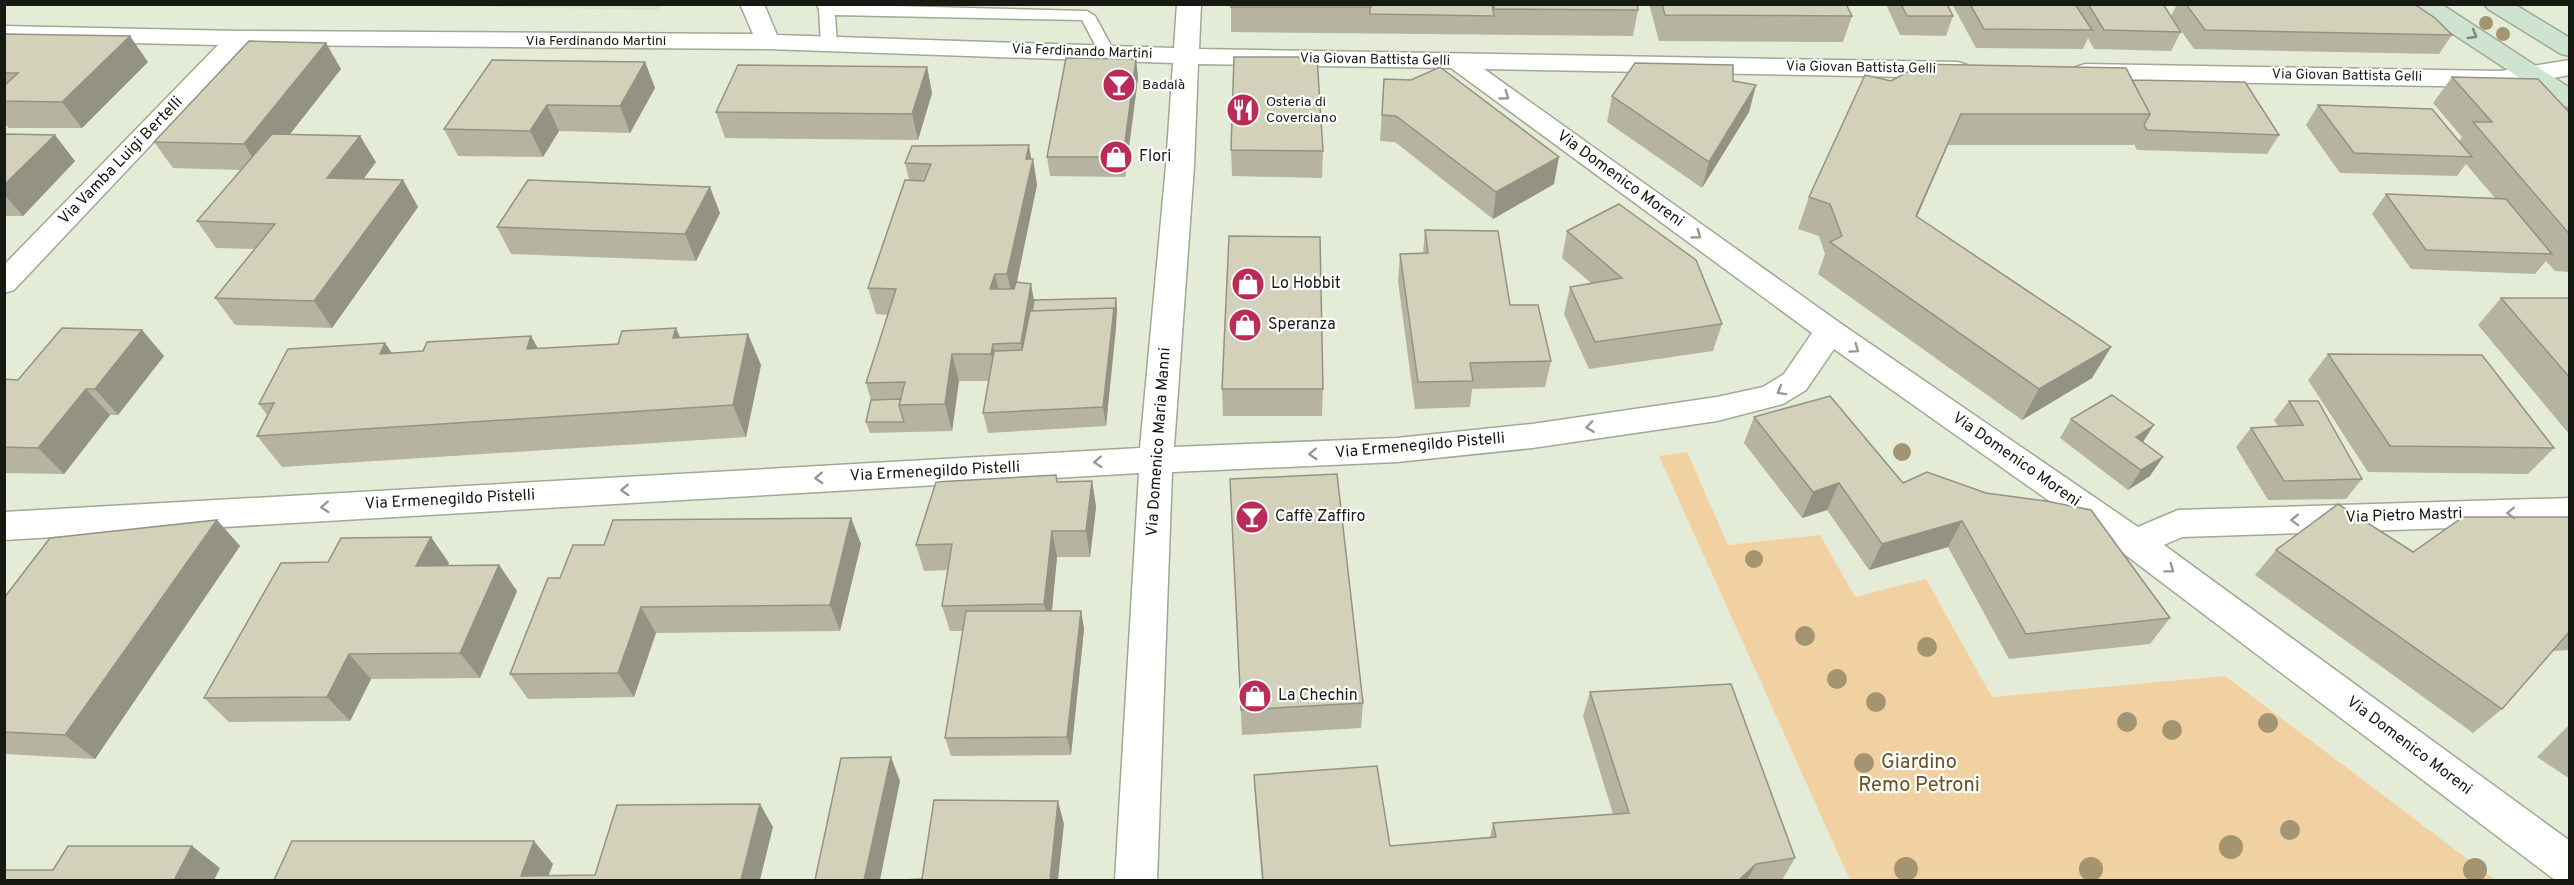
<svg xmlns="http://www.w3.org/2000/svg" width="2574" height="885" viewBox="0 0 2574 885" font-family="Overpass,sans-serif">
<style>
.built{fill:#d8e2c5}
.green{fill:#f1d1a2}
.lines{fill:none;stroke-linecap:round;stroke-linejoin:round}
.service-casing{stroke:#a1a894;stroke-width:3}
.minor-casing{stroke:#a1a894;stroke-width:3}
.secondary-casing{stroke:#a1a894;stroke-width:3}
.service{fill:#fff;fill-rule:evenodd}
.minor{fill:#fff;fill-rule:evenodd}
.secondary{fill:#cee4d0;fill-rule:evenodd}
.tree{fill:#a39572}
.wall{fill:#b6b4a1}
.shaded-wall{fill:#949283}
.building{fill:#d4d1bb;stroke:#949283;stroke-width:1.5}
.oneway{stroke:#7c897a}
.oneway2{stroke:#979894}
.labels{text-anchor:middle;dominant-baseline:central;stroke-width:4.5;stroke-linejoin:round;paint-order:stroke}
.far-street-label{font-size:14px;fill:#171a12;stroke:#fff}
.far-poi-label{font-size:14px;fill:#171a12;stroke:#fff;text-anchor:start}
.poi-label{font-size:16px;fill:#171a12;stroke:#fff;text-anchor:start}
.street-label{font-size:16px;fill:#171a12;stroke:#fff}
.near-park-label{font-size:20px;fill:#6d4f20;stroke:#fff}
</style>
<rect width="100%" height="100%" fill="#e4ebd6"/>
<!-- built -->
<path class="built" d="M384,5L665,4V5L656,10Z"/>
<!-- green -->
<path class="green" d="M1687,452L1728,545L1820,535L1855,597L1926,579L1992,697L2225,676L2494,879L1850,880L1659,456Z"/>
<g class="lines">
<!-- service casing -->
<g class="service-casing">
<path id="service" d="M817,4L1087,11L1095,16L1115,53L1107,58L1101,56L1082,20L835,15L837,44L829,49L821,44L819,10Z"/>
</g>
<!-- minor casing -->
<g class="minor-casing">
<path id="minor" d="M740,4H764L777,35L1174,48L1177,4H1201L1199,49L1958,62L1967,65L1971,70L1967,75L1958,78L1484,69L1840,323L2138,527L2178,510L2570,498V524L2182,537L2164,545L2570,841V880H2555L2123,553L1834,349L1806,390L1783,404L1717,421L1532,448L1397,462L1172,472L1157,880H1115L1139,473L4,540V512L1140,448L1166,166L1173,63L768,49L245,45L14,290L4,293V265L218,45L4,40V26L238,31L753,34ZM1198,64L1451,68L1812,333L1784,374L1763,387L1717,397L1532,424L1397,438L1174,447L1194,166Z
M2570,60V75L2500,87L2085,80L2076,77L2072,72L2076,67L2085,64L2500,71Z"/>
</g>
<!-- secondary casing -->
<g class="secondary-casing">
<path id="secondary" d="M2411,4H2441L2570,88V108L2561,105L2415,9Z
M2484,4H2514L2570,38V56L2561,54L2488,9Z"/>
</g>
<!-- service -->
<use href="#service" class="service"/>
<!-- minor -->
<use href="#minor" class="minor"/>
<!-- secondary -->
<use href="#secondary" class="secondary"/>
</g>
<!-- trees -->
<g class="tree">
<circle cx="2486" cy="23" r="7"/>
<circle cx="2503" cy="34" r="7"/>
<circle cx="1902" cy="452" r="9"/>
<circle cx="1754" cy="559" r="9"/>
<circle cx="1805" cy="636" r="10"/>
<circle cx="1927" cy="647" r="10"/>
<circle cx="1837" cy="679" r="10"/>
<circle cx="1876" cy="702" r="10"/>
<circle cx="2127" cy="722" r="10"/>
<circle cx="2268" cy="723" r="10"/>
<circle cx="2172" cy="730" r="10"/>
<circle cx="1864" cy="763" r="10"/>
<circle cx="2290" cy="830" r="10"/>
<circle cx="2231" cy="847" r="12"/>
<circle cx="1906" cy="869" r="12"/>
<circle cx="2091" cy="869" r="12"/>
<circle cx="2475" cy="870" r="12"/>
</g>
<!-- wall -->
<path class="wall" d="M1231,4H1637L1638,10L1633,36L1231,32Z
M1649,4H1846L1852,16L1843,42L1659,41Z
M1886,4H1947L1953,16L1946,36L1900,35Z
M1952,4H2163L2181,32L2171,51L2094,49L2088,38L2083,49L1976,48Z
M2177,4H2414L2452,35L2439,54L2194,49L2171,16Z
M4,34L148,62L82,128H9L4,123Z
M1136,59L1138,78L1125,177L1050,176L1047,157Z
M645,62L655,88L630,133L559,131L543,157L458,156L444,129Z
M1916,64L2132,80L2279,135L2267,154L2137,150L2134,144L2133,145H1948L1917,217L2111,347L2092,378L2022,420L1818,274L1825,254L1819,236L1798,229L1809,197L1891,81L1914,69Z
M927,67L932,93L918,140L725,138L716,112Z
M341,69L290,134L376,162L363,179L403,180L418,207L332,328L235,325L215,298L255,249L216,248L197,221L241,170L173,168L154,142Z
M2452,77L2570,113V272L2555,271L2546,261L2535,274L2411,269L2372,214L2386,194L2495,198L2466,164L2457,176L2340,173L2306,125L2318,105L2459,141L2462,137L2433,103Z
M1384,79L1554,184L1493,219L1395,142L1380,141Z
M1733,81L1756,85L1749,112L1702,188L1607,122L1612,96Z
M4,134L75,161L23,216H4Z
M1231,150L1323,151L1322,178L1232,176Z
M1033,159L1037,185L1016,282L1034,300L1117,308L1106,426L988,433L983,413L989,381H959L952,431L870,433L866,422L871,400L866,383L888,315L876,314L868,288L909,180L905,163Z
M720,213L696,261L511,254L497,227Z
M1425,230L1510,305L1551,361L1545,387L1472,389L1470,407L1415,409L1398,281L1400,254L1423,253Z
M1567,231L1722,324L1713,351L1589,369L1564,314L1570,287L1591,283L1562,258Z
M2501,298H2570V435L2478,325Z
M142,330L164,356L118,415H110L64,474L4,473V379L18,380Z
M531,336L538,349L618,344L680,338L761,365L746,437L282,467L257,436L267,415L259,404L385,343L392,353L423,351Z
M2328,354L2554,448L2528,474L2368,472L2308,380Z
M1222,389H1323L1322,416H1223Z
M2289,401L2362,479L2346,499L2268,500L2236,447L2251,428L2278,426L2274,420Z
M1754,417L1903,483L2170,618L2150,644L2009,659L1948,547L1869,570L1827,510L1802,518L1744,443Z
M2071,419L2143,442L2150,476L2128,490L2060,438Z
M1230,479L1363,703L1361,728L1242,735Z
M1092,481L1096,507L1090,557H1057L1052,611H1081L1084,629L1071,755L951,756L945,738L963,631H950L942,606L948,570L924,571L916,545L1058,482Z
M2570,517V650L2552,651L2502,709L2473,733L2255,575L2276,550L2413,552Z
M851,518L861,544L840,631L656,633L634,697L528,699L510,674L560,578L604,545Z
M217,520L240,546L95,759L4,754V598Z
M449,563L448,566L499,565L517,591L480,678L371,679L350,721L229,722L204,698Z
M1590,692L1795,858L1782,880H1262L1255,799L1254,775L1390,846L1490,837L1493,823L1613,814L1583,716Z
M2570,724V779L2537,757Z"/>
<!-- shaded-wall -->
<path class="shaded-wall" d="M130,36L148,62L82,128L62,102Z
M326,43L341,69L261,171L244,144Z
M1136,59L1138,78L1125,177L1123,157Z
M645,62L655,88L630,133L620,106Z
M927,67L932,93L918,140L912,114Z
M1756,85L1749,112L1702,188L1709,162Z
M547,105L559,131L543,157L530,131Z
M1961,114L1948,145L1903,248L1916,216Z
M55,135L75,161L23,216L4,194V185Z
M360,136L376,162L344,205L327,178Z
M1029,145L1032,164L1033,159L1037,185L1013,301L1007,274Z
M1559,157L1554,184L1493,219L1496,192Z
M403,180L418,207L332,328L314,301Z
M710,187L720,213L696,261L685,234Z
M995,274L1001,300L990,289Z
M1031,284L1036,311L1026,370L1021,343Z
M1116,298L1117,308L1116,328L1106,426L1103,407L1114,308Z
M676,328L690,360L673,338Z
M142,330L164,356L118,415L95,389Z
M748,334L761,365L746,437L733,405Z
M531,336L549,368L527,349Z
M385,343L406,374L380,354Z
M993,344L998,371L997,381L991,354Z
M2111,347L2092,378L2022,420L2039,389Z
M952,354L959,381L952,431L945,404Z
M86,389L110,415L64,474L38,448Z
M2154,425L2141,445L2136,437Z
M2163,457L2150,476L2128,490L2141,470Z
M1092,481L1096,507L1090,557L1086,531Z
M1839,483L1827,510L1802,518L1813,492Z
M851,518L861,544L840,631L830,605Z
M217,520L240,546L95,759L65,735Z
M1962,521L1948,547L1869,570L1882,544Z
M1052,531L1057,557L1050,629L1044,604Z
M431,537L449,563L436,592L416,566Z
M499,565L517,591L480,678L460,653Z
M641,607L656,633L634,697L618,673Z
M1081,611L1084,629L1071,755L1067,737Z
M349,654L371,679L350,721L327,697Z
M891,757L900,781L880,880H864Z
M1058,801L1064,824L1058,880H1050Z
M760,804L773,827L760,880H741Z
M534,841L553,864L547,880L521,876Z
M192,846L220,868L214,880H174Z
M1756,864L1747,880H1739Z"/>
<!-- building -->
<path class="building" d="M1231,4H1370L1371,7H1231Z
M1370,4H1492L1494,16L1370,14Z
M1494,4H1637L1638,10L1494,9Z
M1662,4H1846L1852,16L1665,15Z
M1901,4H1947L1953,16H1907Z
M1970,4H2075L2092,30L1984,29Z
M2088,4H2163L2181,32L2104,30Z
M2186,4H2414L2435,18L2452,35L2205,30Z
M4,34L130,36L62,102L4,101V86L18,73H4Z
M249,41L326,43L244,144L154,142Z
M1234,57H1317L1323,151L1231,150Z
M1066,58L1136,59L1123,157H1047Z
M492,60L645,62L620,106L547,105L530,131L444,129Z
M1635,63L1733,65V81L1756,85L1709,162L1612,96Z
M1916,64L2126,68L2150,114H1961L1916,216L2111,347L2039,389L1830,242L1842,236L1830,204L1809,197L1865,75L1891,81L1915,68Z
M738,65L927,67L912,114L716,112Z
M1440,67L1559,157L1496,192L1396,116L1382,115L1384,79L1411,80Z
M2452,77L2538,79L2570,113V235L2473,122H2492Z
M2132,80L2245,82L2279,135L2147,130L2144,125L2150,114Z
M2318,105L2432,109L2472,157L2354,153Z
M4,134L55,135L4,185Z
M272,134L360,136L327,178L403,180L314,301L215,298L275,224L197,221Z
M1029,145L1026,159H1033L1007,274H995L990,289H1014L1016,282L1031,284L1021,343L993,344L991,354H952L945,404L899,405L905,382L866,383L896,289L868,288L905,180L924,181L931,164L905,163L912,146Z
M528,180L710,187L685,234L497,227Z
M2386,194L2506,199L2552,254L2426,250Z
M1619,204L1696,260L1722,324L1595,342L1570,287L1622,278L1567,231Z
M1425,230L1498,231L1510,305H1538L1551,361L1470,363L1473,381L1418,382L1400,254L1428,253Z
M1229,236L1320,237L1323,389H1222Z
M1116,298L1115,318L1114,308L1032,311L1034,300Z
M2501,298H2570V378Z
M1114,308L1103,407L983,413L994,351L1022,350L1030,311Z
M62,328L142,330L95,389H86L38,448L4,447V379L18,380Z
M676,328L673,338L748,334L733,405L257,436L274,403L259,404L288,349L385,343L380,354L423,351L427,342L531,336L527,349L618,344L622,331Z
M2328,354L2482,355L2554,448L2390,446Z
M2112,395L2154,425L2136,437L2163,457L2141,470L2071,419Z
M1830,396L1903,483L1927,472L1986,493L2046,501L2091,510L2170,618L2026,634L1962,521L1882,544L1839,483L1813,492L1754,417Z
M901,399L899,405L904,422H866L871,400Z
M2289,401H2318L2362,479L2284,481L2251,428L2303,425Z
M1337,474L1363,703L1241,710L1230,479Z
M1056,475L1057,482L1092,481L1086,531H1052L1044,604L942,606L952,544L916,545L936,482Z
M2338,504L2413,552L2463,517H2570V631L2502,709L2276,550Z
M851,518L830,605L641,607L618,673L510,674L548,578H560L573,545H604L613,520Z
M217,520L65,735L4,732V598L50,538Z
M431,537L416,566L499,565L460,653L349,654L327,697L204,698L281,563L328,562L341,538Z
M966,611H1081L1067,737L945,738Z
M1731,684L1795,858L1756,864L1739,880H1263L1254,775L1377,766L1390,846L1496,837L1493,823L1629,813L1590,692Z
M891,757L864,880H815L841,758Z
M934,800L1058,801L1050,880H902L922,879Z
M760,804L741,880H274L292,841H534L521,876L595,875L617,805Z
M68,846H192L174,880H4V870H53Z"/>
<!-- one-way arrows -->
<defs><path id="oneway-chevron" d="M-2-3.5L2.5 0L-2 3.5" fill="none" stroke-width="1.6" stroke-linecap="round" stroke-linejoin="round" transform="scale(1.5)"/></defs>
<use class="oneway" href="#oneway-chevron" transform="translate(2473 35) rotate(31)"/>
<g class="oneway2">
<use href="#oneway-chevron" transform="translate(1505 96) rotate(36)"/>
<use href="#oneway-chevron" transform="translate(1697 235) rotate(36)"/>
<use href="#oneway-chevron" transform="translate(1855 349) rotate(35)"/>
<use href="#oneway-chevron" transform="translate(1781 391) rotate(151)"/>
<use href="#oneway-chevron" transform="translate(1590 427) rotate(172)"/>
<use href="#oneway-chevron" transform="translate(1313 454) rotate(177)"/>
<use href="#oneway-chevron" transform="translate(1098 462) rotate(177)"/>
<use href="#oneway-chevron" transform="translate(819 478) rotate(177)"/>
<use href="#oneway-chevron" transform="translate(625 490) rotate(177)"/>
<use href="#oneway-chevron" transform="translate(325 507) rotate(177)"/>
<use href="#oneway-chevron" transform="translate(2511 513) rotate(178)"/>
<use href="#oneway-chevron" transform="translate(2295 520) rotate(178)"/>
<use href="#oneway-chevron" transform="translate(2170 569) rotate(37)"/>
</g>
<!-- icons -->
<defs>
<g id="bar-disc" transform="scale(1.725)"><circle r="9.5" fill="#ba2b58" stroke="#fff"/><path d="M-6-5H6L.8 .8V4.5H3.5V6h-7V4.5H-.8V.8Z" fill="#fff"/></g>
<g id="restaurant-disc" transform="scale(1.725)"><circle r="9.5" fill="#ba2b58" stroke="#fff"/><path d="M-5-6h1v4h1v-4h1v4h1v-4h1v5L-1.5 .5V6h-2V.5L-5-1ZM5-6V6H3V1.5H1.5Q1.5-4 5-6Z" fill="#fff"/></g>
<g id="shop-disc" transform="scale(1.725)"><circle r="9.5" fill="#ba2b58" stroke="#fff"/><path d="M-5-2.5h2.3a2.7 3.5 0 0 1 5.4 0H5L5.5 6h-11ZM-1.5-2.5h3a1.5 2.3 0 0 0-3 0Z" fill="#fff"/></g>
</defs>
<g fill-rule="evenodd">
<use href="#bar-disc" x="1119" y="85"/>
<use href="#restaurant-disc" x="1243" y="110"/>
<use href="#shop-disc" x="1116" y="157"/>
<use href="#shop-disc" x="1248" y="284"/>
<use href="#shop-disc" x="1245" y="325"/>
<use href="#bar-disc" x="1252" y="517"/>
<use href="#shop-disc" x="1255" y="696"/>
</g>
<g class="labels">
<!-- far-street labels -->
<g class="far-street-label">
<text x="596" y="41">Via Ferdinando Martini</text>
<text transform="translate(1082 52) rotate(2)">Via Ferdinando Martini</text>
<text transform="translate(1375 60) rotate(1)">Via Giovan Battista Gelli</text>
<text transform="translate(1861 68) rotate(1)">Via Giovan Battista Gelli</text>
<text transform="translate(2347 76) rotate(1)">Via Giovan Battista Gelli</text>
</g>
<!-- far-poi labels -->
<g class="far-poi-label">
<text x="1142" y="85">Badalà</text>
<text x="1266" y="102">Osteria di<tspan x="1266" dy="16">Coverciano</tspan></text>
</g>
<!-- poi labels -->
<g class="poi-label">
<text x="1139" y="157">Flori</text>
<text x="1271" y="284">Lo Hobbit</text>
<text x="1268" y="325">Speranza</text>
<text x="1275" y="517">Caffè Zaffiro</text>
<text x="1278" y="696">La Chechin</text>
</g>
<!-- street labels -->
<g class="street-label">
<text transform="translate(121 161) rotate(-46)">Via Vamba Luigi Bertelli</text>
<text transform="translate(1620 179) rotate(36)">Via Domenico Moreni</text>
<text transform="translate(1159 442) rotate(-86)">Via Domenico Maria Manni</text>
<text transform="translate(1420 446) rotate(-5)">Via Ermenegildo Pistelli</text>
<text transform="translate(2016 460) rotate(35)">Via Domenico Moreni</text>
<text transform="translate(935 472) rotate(-3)">Via Ermenegildo Pistelli</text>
<text transform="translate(450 500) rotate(-3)">Via Ermenegildo Pistelli</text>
<text transform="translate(2404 516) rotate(-2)">Via Pietro Mastri</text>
<text transform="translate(2409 746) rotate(37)">Via Domenico Moreni</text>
</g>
<!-- near-park labels -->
<g class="near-park-label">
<text x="1919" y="763">Giardino<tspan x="1919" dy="23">Remo Petroni</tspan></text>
</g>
</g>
<!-- border -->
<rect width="2574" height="885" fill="none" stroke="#171a12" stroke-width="12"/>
</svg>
